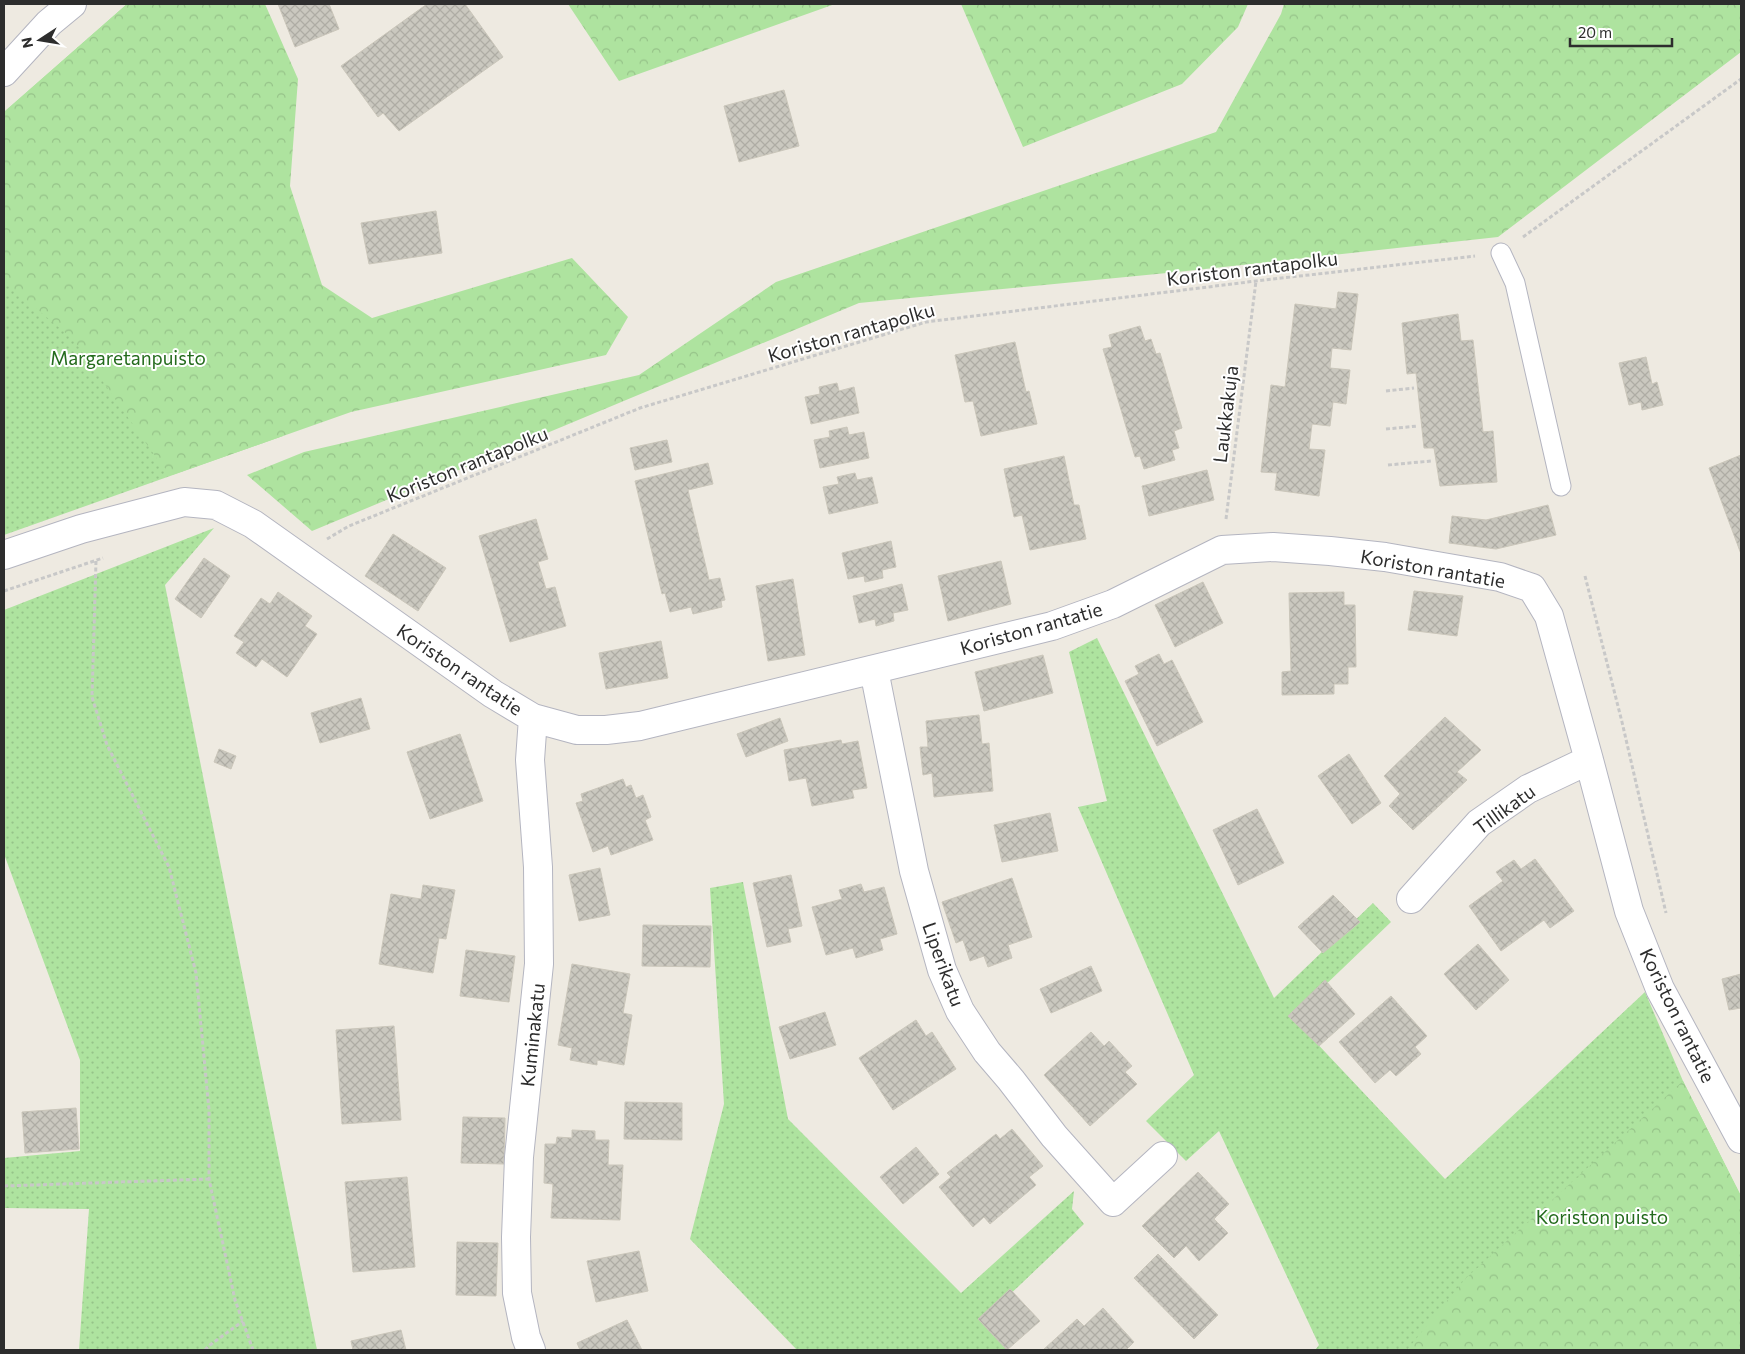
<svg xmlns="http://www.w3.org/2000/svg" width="1745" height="1354" viewBox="0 0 1745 1354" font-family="Commissioner,sans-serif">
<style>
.green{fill:url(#green-dots)}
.forest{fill:url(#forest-crowns)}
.building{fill:url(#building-cross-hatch);stroke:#cac6ba}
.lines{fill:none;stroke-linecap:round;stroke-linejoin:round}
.lane-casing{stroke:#b4b5c0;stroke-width:21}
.street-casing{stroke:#b4b5c0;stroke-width:30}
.path{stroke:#c8c8c8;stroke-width:3;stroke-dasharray:4 2.5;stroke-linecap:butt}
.lane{stroke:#fff;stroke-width:19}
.street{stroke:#fff;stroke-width:28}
.labels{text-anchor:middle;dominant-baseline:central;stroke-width:4;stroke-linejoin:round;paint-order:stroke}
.street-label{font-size:19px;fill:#2d2d2d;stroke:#fff}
.park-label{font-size:19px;fill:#246b1d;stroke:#fff}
</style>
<defs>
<pattern id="green-dots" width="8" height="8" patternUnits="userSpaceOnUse" patternTransform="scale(1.25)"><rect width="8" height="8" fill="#aee39f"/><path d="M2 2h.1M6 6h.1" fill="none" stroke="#96c389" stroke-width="1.8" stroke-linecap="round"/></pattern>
<pattern id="forest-crowns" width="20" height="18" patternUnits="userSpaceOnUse" patternTransform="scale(1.25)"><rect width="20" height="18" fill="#aee39f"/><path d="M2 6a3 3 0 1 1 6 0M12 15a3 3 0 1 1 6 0" fill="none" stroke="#96c389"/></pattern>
<pattern id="building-cross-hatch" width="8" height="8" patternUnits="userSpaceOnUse" patternTransform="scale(1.25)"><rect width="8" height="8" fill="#cac8bf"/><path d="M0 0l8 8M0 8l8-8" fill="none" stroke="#aeaca4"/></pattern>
</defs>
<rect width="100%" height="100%" fill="#eeeae1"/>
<!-- green -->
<path class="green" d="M127,4H265L195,153L283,436L4,535V112Z
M214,528L165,585L317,1350H79L89,1209L4,1208V1158L80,1151V1060L4,854V610Z
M1097,638L1274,998L1373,903L1391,922L1292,1017L1445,1179L1645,992L1683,1081L1741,1196V1350H1315L1319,1345L1219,1131L1186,1161L1146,1121L1194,1075L1078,807L1107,801L1069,652Z
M743,882L788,1119L961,1293L1074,1191L1072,1209L1084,1224L982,1321L1010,1350H797L690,1239L724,1104L710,888Z"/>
<!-- forest -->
<path class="forest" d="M127,4H265L298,79L290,186L322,285L372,318L572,258L628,317L606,355L351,412L172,475L160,463L73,339L4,282V112Z
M568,4H835L619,81Z
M961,4H1248L1238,27L1182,84L1023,147Z
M1284,4H1741V52L1498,237L1177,272L859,303L312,531L247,475L304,452L639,375L776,282L1216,132L1281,14Z
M1683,1081L1741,1196V1350H1407L1465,1279Z"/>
<!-- building -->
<path class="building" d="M278,4H329L339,29L295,47Z
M427,4H465L503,57L399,131L383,113L378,117L341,66Z
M784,90L799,146L739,162L724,106Z
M436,211L442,253L369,264L361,223Z
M1338,292L1358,294L1351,350L1332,348L1330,368L1350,370L1346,404L1333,402L1330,426L1312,424L1309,449L1325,450L1319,496L1275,490L1277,473L1261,472L1271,385L1285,387L1295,304L1336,309Z
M1458,314L1461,341L1473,340L1483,432L1493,431L1497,482L1440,486L1434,448H1424L1416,373L1407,374L1402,323Z
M1140,326L1145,341L1151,339L1156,354L1160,353L1182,428L1174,431L1179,448L1172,450L1175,460L1144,469L1140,456L1135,457L1103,349L1112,347L1109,335Z
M1015,342L1026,392L1029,391L1037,424L981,436L973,401L965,402L955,355Z
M1646,357L1652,384L1657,382L1663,405L1642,410L1641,402L1629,405L1619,363Z
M837,383L839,391L854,387L859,413L811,424L805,397L820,394L819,387Z
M847,427L849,435L864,432L869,458L820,468L814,440L830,437L829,431Z
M667,440L672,462L635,470L630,448Z
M1741,455V554L1709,468Z
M1064,456L1074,505H1079L1086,539L1030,550L1022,515L1014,517L1004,469Z
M708,463L713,484L688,490L709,580L720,578L725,600L721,601L722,607L693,614L691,607L670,612L665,593L662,594L635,481Z
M1207,470L1214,500L1149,516L1142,486Z
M855,473L857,480L872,477L878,503L829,514L823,487L839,484L837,477Z
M1548,505L1556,535L1496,549L1449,543L1452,516L1486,520Z
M536,519L548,559L538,562L546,589L555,587L566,626L510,642L479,536Z
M393,534L446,568L418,611L365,576Z
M891,541L896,567L882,570L883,578L865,582L864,576L848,579L842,553Z
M204,558L230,576L201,618L175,599Z
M1001,561L1011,604L948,621L938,576Z
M793,579L805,655L768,661L756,586Z
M1203,582L1223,623L1175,647L1155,605Z
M902,584L908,610L893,613L894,621L876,626L875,619L859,623L853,596Z
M1414,591L1463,596L1457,636L1408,630Z
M278,592L312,616L305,626L317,634L287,677L262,659L256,667L236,653L244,642L234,636L261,598L270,604Z
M1344,592V605H1355L1356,667H1348V684H1334V694L1282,695V672L1291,671L1289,593Z
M661,641L668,678L606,689L599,653Z
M1159,654L1164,664L1172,660L1203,722L1157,746L1125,681L1139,674L1135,666Z
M1043,655L1053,693L984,711L975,672Z
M361,698L370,729L320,743L311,713Z
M979,715L982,744L989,743L993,791L934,797L932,773L923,775L920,747H928L926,721Z
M1445,717L1481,750L1457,772L1467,780L1413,830L1389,806L1400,794L1384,776Z
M780,718L788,741L746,757L737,734Z
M460,734L483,801L430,819L407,752Z
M841,740L842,744L858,741L867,788L852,790L854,798L812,806L806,778L789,781L784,750Z
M219,749L236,756L231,769L214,762Z
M1349,754L1381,803L1352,824L1318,776Z
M623,779L626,787L631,785L636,798L643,795L651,817L645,820L653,840L611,855L608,846L593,852L576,803L583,801L581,794Z
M1257,809L1284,863L1238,885L1213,830Z
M1050,813L1058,851L1002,862L994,825Z
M1535,859L1574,911L1550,928L1544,920L1501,951L1469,906L1503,881L1496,872L1514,860L1521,869Z
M600,868L610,915L579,921L569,875Z
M791,875L802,926L788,929L791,942L767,947L753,883Z
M1012,878L1032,937L1008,945L1012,958L988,967L984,956L970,961L963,940L956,943L942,902Z
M861,884L864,892L884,887L897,934L880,939L883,950L856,958L853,948L826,955L812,907L842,899L839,890Z
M423,885L455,890L446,939L439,938L433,973L379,964L391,894L421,899Z
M1333,895L1360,922L1323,953L1298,927Z
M643,925L711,926L710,967L642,966Z
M1478,944L1509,980L1476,1010L1444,974Z
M466,950L515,956L509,1002L460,996Z
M572,964L630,974L623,1013L632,1015L624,1065L597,1060V1065L570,1060L572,1048L558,1045Z
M1091,966L1102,991L1051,1013L1040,989Z
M1741,974V1008L1729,1010L1722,979Z
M1325,980L1355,1014L1319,1046L1288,1016Z
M1391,996L1427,1036L1415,1047L1421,1054L1396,1076L1390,1070L1375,1083L1339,1042Z
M825,1012L836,1045L790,1059L779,1027Z
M916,1020L926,1036L932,1032L956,1069L893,1110L859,1058Z
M394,1026L401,1120L342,1124L336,1030Z
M1091,1032L1104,1046L1109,1041L1132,1066L1125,1072L1137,1084L1090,1126L1044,1075Z
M625,1102L682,1103V1140L624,1139Z
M76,1108L79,1149L25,1153L22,1112Z
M463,1117L505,1118L504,1164L461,1163Z
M1012,1129L1043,1166L1029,1177L1036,1185L990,1224L984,1217L973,1227L939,1187L951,1177L947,1173L996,1134L1000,1139Z
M572,1130L595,1131V1140H609L608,1165H623L620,1220L551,1218L553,1184L544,1183L545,1144H556L557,1137L572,1138Z
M916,1147L939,1174L903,1204L880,1177Z
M1198,1172L1229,1204L1214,1219L1228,1233L1199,1261L1186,1246L1174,1258L1142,1226Z
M407,1177L415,1267L353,1272L345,1182Z
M457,1242L498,1243L496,1296L456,1295Z
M639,1251L648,1291L596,1302L587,1261Z
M1158,1254L1218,1315L1194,1339L1134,1278Z
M1010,1289L1040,1321L1007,1350L978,1319Z
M1103,1308L1134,1342L1126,1350H1043L1077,1319L1084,1326Z
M627,1320L642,1350H580L577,1343Z
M401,1330L406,1350H353L351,1341Z"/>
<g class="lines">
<!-- lane casing -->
<g class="lane-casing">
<path id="lane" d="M1501,253L1515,283L1561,486"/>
</g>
<!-- street casing -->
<g class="street-casing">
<path id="street" d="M4,72L49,23L72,4
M4,555L81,529L184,502L216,505L253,524L493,694L533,718L577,730H606L640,726L1052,626L1113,604L1222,550L1273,547L1330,551L1385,557L1500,577L1532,588L1549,616L1589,760L1629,911L1660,989L1741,1139
M874,670L914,871L942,970L960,1011L987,1052L1011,1080L1054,1136L1113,1202L1163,1156
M1411,899L1479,823L1528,789L1589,760
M531,1350L526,1337L517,1293L516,1237L519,1157L539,964L538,867L530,760L533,718"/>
</g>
<!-- path -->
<path class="path" d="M1523,237L1741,79
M1386,391L1414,388
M1386,429L1418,426
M1388,465L1431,461
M1226,519L1256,281
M327,539L349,526L640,408L926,322L1256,281L1475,256
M96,561L92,697L107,745L169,867L196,973L209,1110V1179L235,1300L253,1350
M1585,576L1622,722L1666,913
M4,591L103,558
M4,1186L209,1179
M205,1350L210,1345L243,1321"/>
<!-- lane -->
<use href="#lane" class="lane"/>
<!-- street -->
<use href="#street" class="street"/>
</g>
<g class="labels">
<!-- street labels -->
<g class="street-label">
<text transform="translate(1252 268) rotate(-7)">Koriston rantapolku</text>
<text transform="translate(851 332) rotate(-16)">Koriston rantapolku</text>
<text transform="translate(1225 414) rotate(-83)">Laukkakuja</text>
<text transform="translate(467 464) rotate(-22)">Koriston rantapolku</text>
<text transform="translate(1433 568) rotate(10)">Koriston rantatie</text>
<text transform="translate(1031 628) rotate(-16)">Koriston rantatie</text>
<text transform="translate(460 669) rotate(34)">Koriston rantatie</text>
<text transform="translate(1504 809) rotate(-36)">Tillikatu</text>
<text transform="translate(944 964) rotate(70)">Liperikatu</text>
<text transform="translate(1678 1015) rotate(64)">Koriston rantatie</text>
<text transform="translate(532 1035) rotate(-84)">Kuminakatu</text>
</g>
<!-- park labels -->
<g class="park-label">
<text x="128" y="357">Margaretanpuisto</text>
<text x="1602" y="1216">Koriston puisto</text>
</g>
</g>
<!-- border -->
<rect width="1745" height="1354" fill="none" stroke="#2d2d2d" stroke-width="10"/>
<!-- north arrow -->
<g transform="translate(40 40) rotate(258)" stroke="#ffffff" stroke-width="4" paint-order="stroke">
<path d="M0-4L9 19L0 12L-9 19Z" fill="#2d2d2d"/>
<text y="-8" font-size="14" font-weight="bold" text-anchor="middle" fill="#2d2d2d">N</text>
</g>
<!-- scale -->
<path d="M1570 38v8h102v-8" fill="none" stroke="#2d2d2d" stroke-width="2.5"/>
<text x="1578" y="38" font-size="15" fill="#2d2d2d" stroke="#ffffff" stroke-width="4" paint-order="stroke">20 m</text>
</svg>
